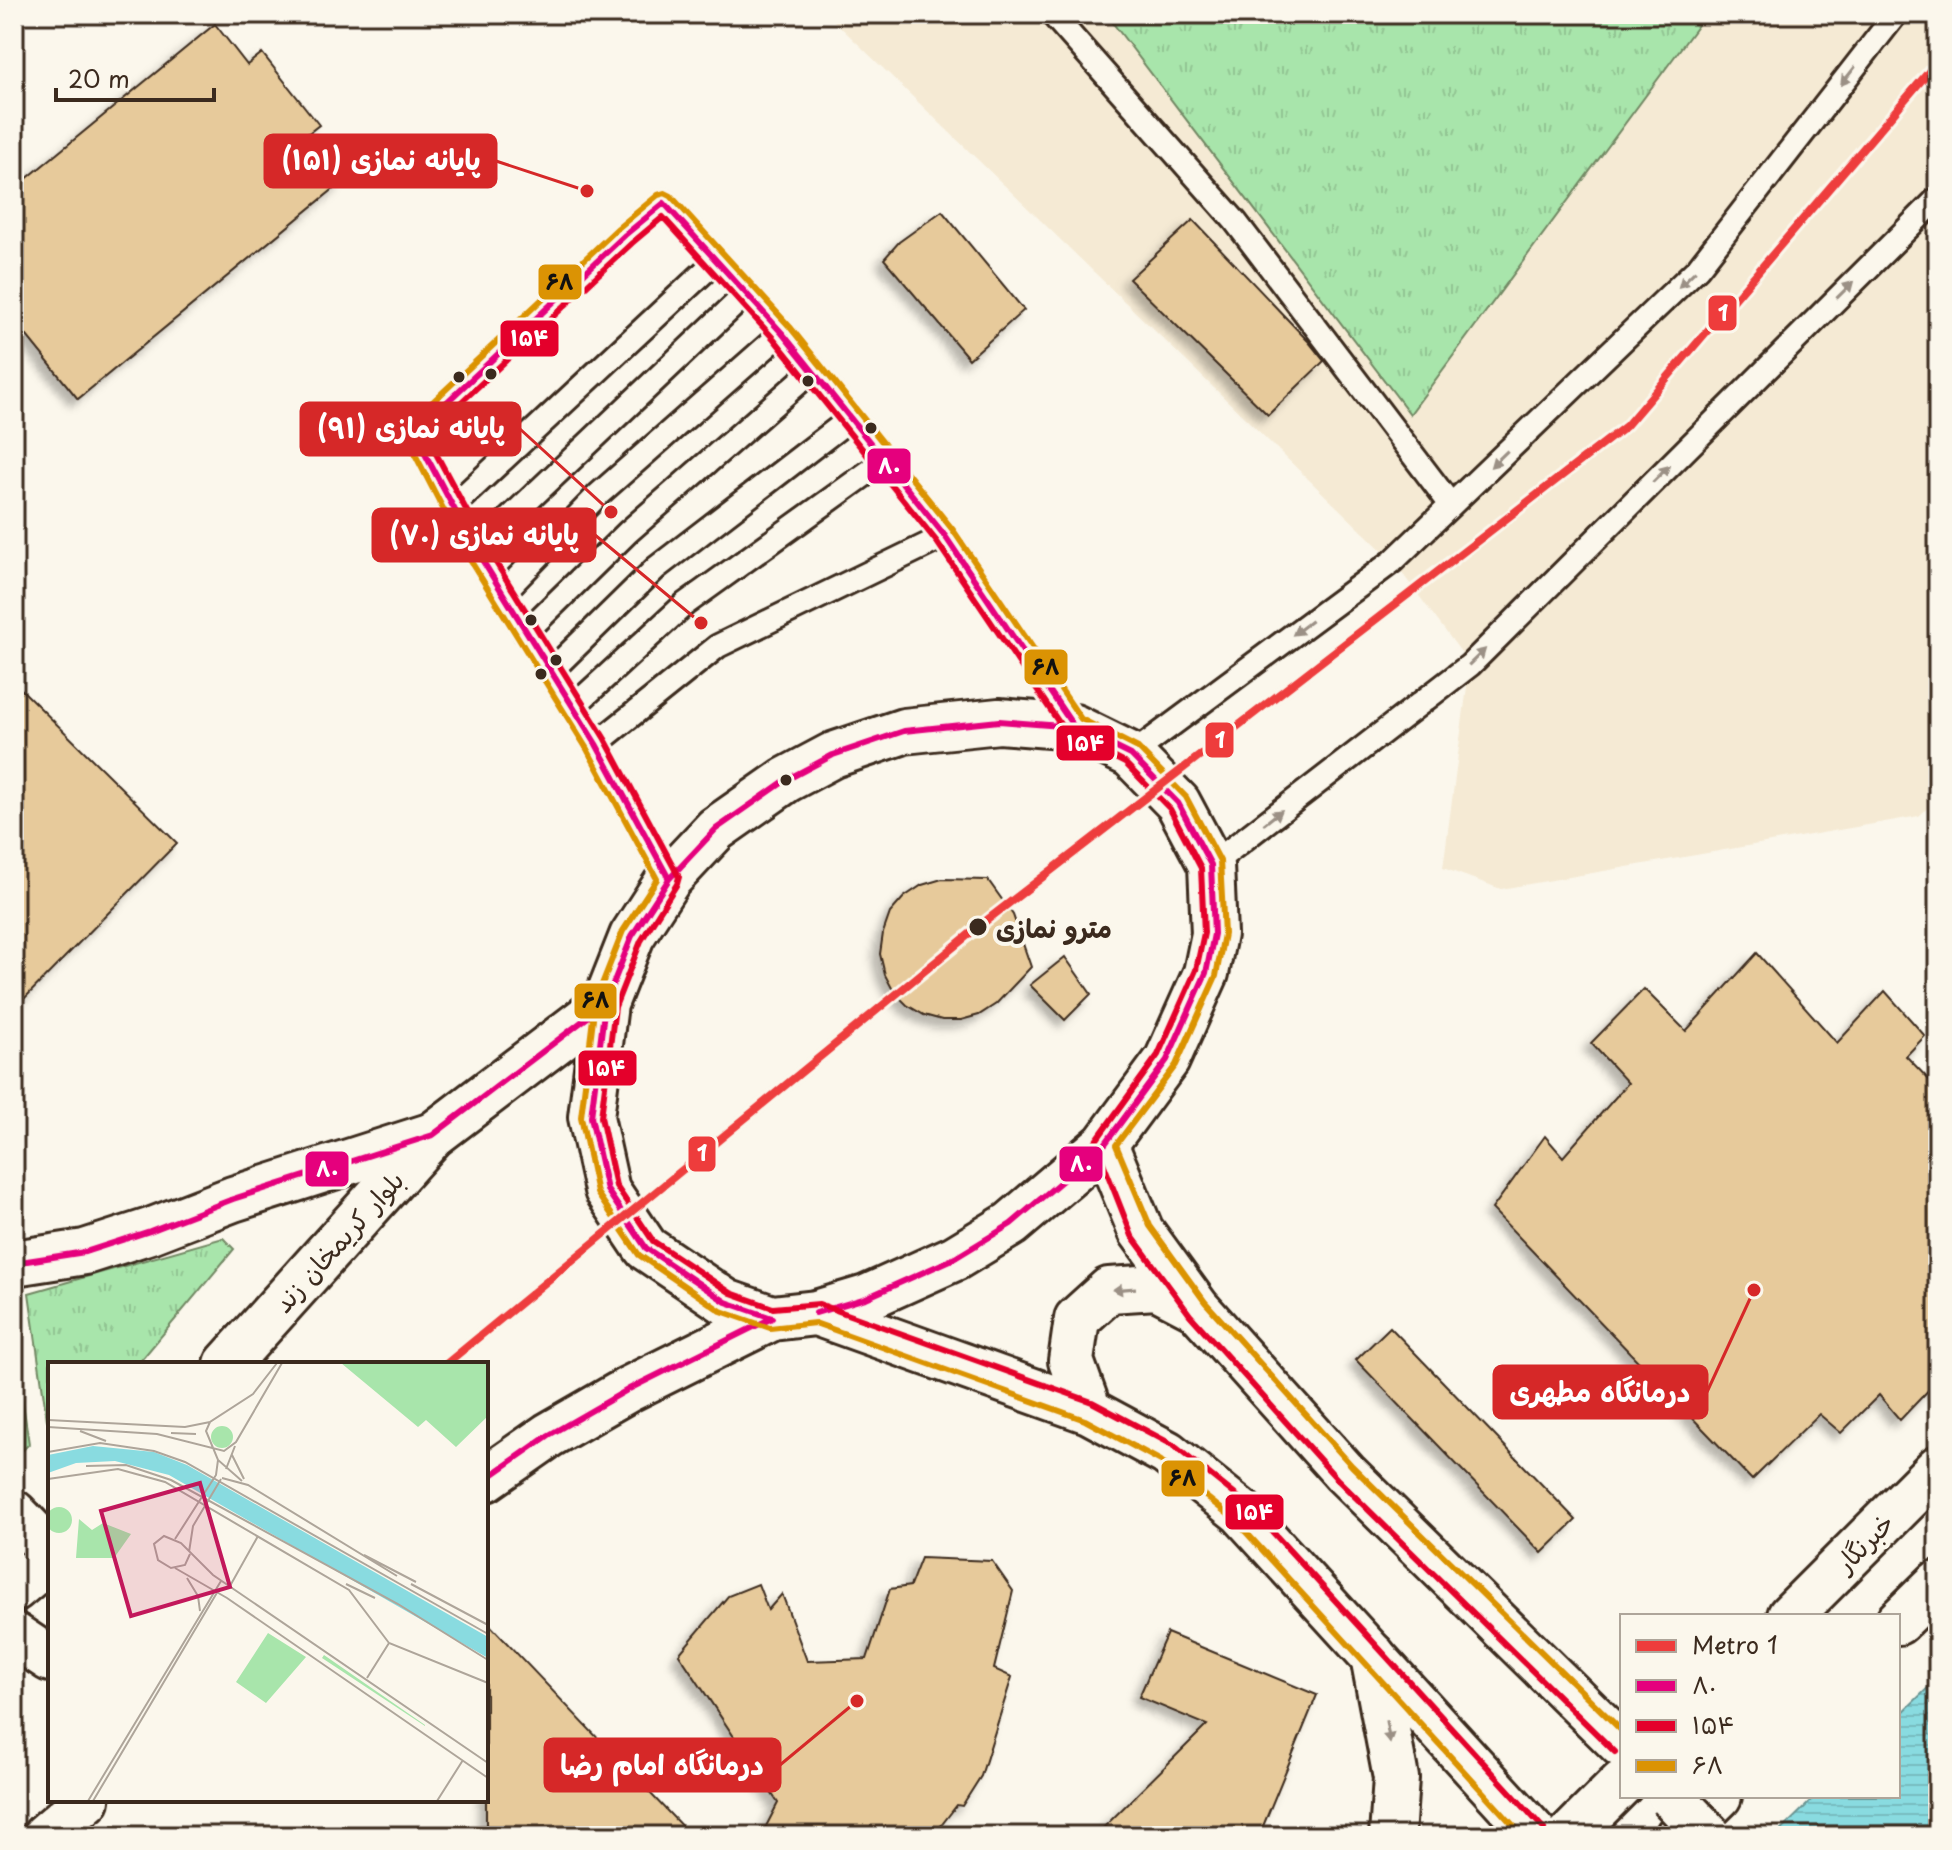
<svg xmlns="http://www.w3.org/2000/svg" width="1952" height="1850" viewBox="0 0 1952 1850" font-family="'Playpen Sans','Playpen Sans Arabic',sans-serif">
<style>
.built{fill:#f5ead4}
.grass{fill:url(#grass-tufts);stroke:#728864;stroke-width:2}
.water{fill:url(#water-rules);stroke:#6a9492;stroke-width:2}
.building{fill:#e7ca9b;stroke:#3b2a1e;stroke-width:2;filter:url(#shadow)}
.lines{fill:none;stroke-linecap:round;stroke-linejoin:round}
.lane-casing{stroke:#3b2a1e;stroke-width:28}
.secondary-casing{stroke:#3b2a1e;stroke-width:50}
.primary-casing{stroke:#3b2a1e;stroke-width:50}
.lane{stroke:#fbf7ec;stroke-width:22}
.secondary{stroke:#fbf7ec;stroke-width:44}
.primary{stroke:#fbf7ec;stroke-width:44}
.primary-bridge-casing{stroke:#3b2a1e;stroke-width:50;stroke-linecap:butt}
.primary-bridge{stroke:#fbf7ec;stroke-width:44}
.bus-1-casing{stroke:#fbf7ec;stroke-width:12}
.bus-2-casing{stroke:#fbf7ec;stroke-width:12}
.bus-3-casing{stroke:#fbf7ec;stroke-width:12}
.bus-1{stroke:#e5007d;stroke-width:6}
.bus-2{stroke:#e4002b;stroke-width:6}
.bus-3{stroke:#db9304;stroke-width:6}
.metro-1-casing{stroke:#fbf7ec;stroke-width:14}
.metro-1{stroke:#ee3c3c;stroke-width:8}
.oneway{fill:#9b9085}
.bus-dot{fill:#3b2a1e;stroke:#fbf7ec;stroke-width:3}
.labels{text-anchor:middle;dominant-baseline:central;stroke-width:8;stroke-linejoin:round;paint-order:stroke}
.stop-label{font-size:26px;font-weight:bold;fill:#3b2a1e;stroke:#fbf7ec;text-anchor:start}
.street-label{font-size:26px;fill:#3b2a1e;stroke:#fbf7ec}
.inset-road{fill:none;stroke:#aea59a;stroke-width:2}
.view{fill:#c2185b;fill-opacity:0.15;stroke:#c2185b;stroke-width:4}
.inset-edge{fill:none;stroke:#3b2a1e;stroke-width:4}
.leader{fill:none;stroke:#d62828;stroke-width:3}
.callout-dot{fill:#d62828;stroke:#fbf7ec;stroke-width:3}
.callout{fill:#d62828;stroke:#d62828;stroke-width:3}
.callout-label{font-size:28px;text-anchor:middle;font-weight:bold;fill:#fff}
.line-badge{stroke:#fbf7ec;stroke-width:3}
.badge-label{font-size:22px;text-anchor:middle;font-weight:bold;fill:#fff}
.pale-badge-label{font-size:22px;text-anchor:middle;font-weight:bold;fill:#111}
</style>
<defs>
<pattern id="grass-tufts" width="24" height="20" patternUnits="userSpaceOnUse" patternTransform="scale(2)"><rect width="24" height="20" fill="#a8e5ab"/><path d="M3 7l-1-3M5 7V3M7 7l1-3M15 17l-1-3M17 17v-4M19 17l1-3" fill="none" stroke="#92c593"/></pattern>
<pattern id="water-rules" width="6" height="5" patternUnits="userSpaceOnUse" patternTransform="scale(2)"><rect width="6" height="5" fill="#89dbe0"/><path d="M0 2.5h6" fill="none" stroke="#77bcc0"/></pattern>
<filter id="shadow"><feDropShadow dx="-7" dy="7" stdDeviation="4" flood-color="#0004"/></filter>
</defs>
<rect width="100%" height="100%" fill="#fbf7ec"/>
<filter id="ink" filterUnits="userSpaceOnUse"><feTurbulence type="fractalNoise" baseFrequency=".0125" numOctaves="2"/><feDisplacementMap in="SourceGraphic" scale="16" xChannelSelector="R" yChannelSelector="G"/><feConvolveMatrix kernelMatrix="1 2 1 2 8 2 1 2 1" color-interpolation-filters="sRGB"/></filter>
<g filter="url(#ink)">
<!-- built -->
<path class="built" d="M827,14H1938V798L1919,816L1501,889L1443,868L1470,664L1393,561Z"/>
<!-- grass -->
<path class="grass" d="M1106,14H1706L1410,414Z
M223,1238L234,1249L138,1364H50V1423L47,1420L29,1293Z
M14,1341L29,1444L19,1454L14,1449Z"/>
<!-- water -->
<path class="water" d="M1938,1678V1836H1775L1816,1796H1898V1717Z"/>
<!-- building -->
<path class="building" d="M215,24L247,65L262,53L319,125L305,136L342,182L78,399L14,320V189Z
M942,211L1024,310L969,359L884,259L899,242Z
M1193,220L1308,341L1324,361L1268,415L1129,279Z
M14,682L177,843L14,1009Z
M942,879L988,880L1013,915L1031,967L996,1004L979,1015L961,1020H942L924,1015L907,1005L894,992L885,975L880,954L883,933L890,913L904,897L922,885Z
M1757,953L1837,1043L1885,991L1925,1036L1906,1056L1938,1089V1380L1900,1420L1879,1395L1841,1433L1819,1414L1752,1480L1492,1209L1545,1136L1563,1157L1628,1083L1591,1043L1644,989L1686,1031Z
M1065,957L1091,994L1065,1020L1030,985Z
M1390,1327L1576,1520L1542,1553L1356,1360Z
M921,1558L992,1561L1013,1591L994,1669L1012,1677L981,1776L962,1806L957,1805L933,1836H761L778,1803L679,1654L728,1596L758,1584L768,1610L782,1594L807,1661L867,1659L890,1589L910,1586Z
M486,1621L691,1836H486Z
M1167,1633L1317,1695L1259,1836H1095L1207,1725L1139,1697Z"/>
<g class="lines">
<!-- lane casing -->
<g class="lane-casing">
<path id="lane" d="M1052,14L1235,221L1451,505
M452,507L717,260
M476,550L747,293
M502,594L599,494L782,333
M525,633L628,532L812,371
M550,672L656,568L850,419
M573,707L685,604L884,461
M596,744L718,646L945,536
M1131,755L1393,561L1698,268L1896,14
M1211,865L1470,665L1938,198
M669,879L596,744L476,550L414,433L625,235L664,203L782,333L945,536L1073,726"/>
</g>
<!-- secondary casing -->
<g class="secondary-casing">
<path id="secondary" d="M14,1263L85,1252L150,1231L233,1199L433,1135
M14,1513L50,1550
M1790,1616L1938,1468
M1898,1622L1938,1583
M14,1635L50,1659
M1373,1656L1396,1778L1392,1836
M1569,1836L1622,1783
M1678,1836L1719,1796"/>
</g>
<!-- primary casing -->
<g class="primary-casing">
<path id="primary" d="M999,721L1074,727L1131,755L1178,803L1211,865L1214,934L1206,973L1167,1060L1105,1144L1011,1224L955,1258L866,1298L816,1313L772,1318L726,1302L646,1248L607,1190L591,1117L605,1004L632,936L669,879L716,829L786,780L833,755L904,731Z
M1105,1144L1141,1231L1197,1308L1345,1473L1622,1745
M816,1313L1089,1411L1167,1453L1241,1512L1537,1836
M227,1364L433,1135L605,1004
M1089,1411L1071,1361L1077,1319L1109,1290L1157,1287L1197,1308
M486,1479L549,1435L629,1389L772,1318
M14,1589L50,1559
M45,1836L87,1800"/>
</g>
<!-- lane -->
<use href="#lane" class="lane"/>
<!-- secondary -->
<use href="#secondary" class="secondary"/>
<!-- primary -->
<use href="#primary" class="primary"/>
<!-- primary-bridge casing -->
<g class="primary-bridge-casing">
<path id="primary-bridge" d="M1671,1796L1709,1836"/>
</g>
<!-- primary-bridge -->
<use href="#primary-bridge" class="primary-bridge"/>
<!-- bus-1 casing -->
<g class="bus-1-casing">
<path id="bus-1" d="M669,879L596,744L476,550L414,433L625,235L664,203L782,333L945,536L1074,727
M14,1263L85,1252L150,1231L233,1199L433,1135L605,1004
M772,1318L726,1302L646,1248L607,1190L591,1117L605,1004L632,936L669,879L716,829L786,780L833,755L904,731L999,721L1074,727L1131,755L1178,803L1211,865L1214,934L1206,973L1167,1060L1105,1144L1011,1224L955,1258L866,1298L816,1313
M486,1479L549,1435L629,1389L772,1318"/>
</g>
<!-- bus-2 casing -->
<g class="bus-2-casing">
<path id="bus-2" d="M1544,1829L1248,1505L1173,1445L1092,1402L819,1304L773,1308L731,1293L653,1241L616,1186L601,1117L615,1007L641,941L677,884L679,877L605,739L485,545L426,435L632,243L663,217L774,339L937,542L1066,733L1125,763L1170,809L1201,868L1204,933L1196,970L1158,1055L1095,1142L1132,1236L1190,1315L1338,1480L1615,1752"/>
</g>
<!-- bus-3 casing -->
<g class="bus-3-casing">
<path id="bus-3" d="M1523,1836L1234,1519L1161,1461L1085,1420L815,1323L770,1328L721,1311L639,1255L597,1193L581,1117L595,1002L623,931L657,879L587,749L467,555L404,433L407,426L618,228L658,195L665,193L671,196L790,327L953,530L1081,719L1138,748L1186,797L1220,861L1224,934L1216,976L1176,1065L1116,1145L1150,1226L1205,1302L1352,1466L1622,1731"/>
</g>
<!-- bus-1 -->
<use href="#bus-1" class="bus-1"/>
<!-- bus-2 -->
<use href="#bus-2" class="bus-2"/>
<!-- bus-3 -->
<use href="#bus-3" class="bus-3"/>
<!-- metro-1 casing -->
<g class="metro-1-casing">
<path id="metro-1" d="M446,1364L978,927L1626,426L1938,61"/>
</g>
<!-- metro-1 -->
<use href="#metro-1" class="metro-1"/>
</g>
<!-- one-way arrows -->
<defs><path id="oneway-solid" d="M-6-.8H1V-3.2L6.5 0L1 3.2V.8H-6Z" transform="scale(2)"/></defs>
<g class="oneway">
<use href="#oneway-solid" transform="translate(1848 76) rotate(128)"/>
<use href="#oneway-solid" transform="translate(1687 279) rotate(136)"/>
<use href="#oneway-solid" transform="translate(1845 290) rotate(-45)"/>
<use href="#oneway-solid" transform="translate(1499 459) rotate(136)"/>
<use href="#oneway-solid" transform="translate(1661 474) rotate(-45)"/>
<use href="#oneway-solid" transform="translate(1302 628) rotate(143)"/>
<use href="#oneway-solid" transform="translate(1477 657) rotate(-44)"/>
<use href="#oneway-solid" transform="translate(1273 817) rotate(-38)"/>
<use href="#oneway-solid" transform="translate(1124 1289) rotate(176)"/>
<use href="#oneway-solid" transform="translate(1388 1732) rotate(80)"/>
</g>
</g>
<!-- markers -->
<g class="bus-dot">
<circle cx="491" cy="374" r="7"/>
<circle cx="459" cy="377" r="7"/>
<circle cx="808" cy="381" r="7"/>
<circle cx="871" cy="428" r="7"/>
<circle cx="531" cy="620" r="7"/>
<circle cx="556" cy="660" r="7"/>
<circle cx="541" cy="674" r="7"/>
<circle cx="786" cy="780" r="7"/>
<circle cx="978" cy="927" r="10"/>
</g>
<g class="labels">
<!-- stop labels -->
<g class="stop-label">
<text x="996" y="927">مترو نمازی</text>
</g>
<!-- street labels -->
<g class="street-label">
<text transform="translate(338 1241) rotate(-48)">بلوار کریمخان زند</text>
<text transform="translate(1864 1542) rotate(-45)">خبرنگار</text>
</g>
</g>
<!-- overview -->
<g transform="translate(48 1362)">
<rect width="440" height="440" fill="#fbf7ec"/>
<path d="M163 75a11 11 0 1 1 22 0a11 11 0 1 1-22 0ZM-2 158a13 13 0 1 1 26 0a13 13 0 1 1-26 0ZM31,157L44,168L55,161L83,172L66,196H28ZM220,271L258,295L218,341L188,320ZM276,293L377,363V364L274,296Z" fill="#a8e5ab"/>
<path d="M293,1H440V54L408,85L378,58L370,65Z" fill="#a8e5ab"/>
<path d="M45,84L106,90L139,103L440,275V296L121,113L67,99L28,101L0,111V93Z" fill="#89dbe0"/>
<path class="inset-road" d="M0,58L137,65L162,60M0,65L109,72L176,89L188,80L234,1M32,69L58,79M123,71L148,72M0,90L52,81L106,89L137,100L440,272M184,93L196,117M38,104L78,103L123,118L350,242L440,298M178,107L187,84M174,116L200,123L349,214M0,117L70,107L117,120L301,228L341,281L440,321M194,119L170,98L158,69L162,60L205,32L229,1M127,177L168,113L170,98M141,190L145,164L173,117M142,192L137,203L123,206L110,198L106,182L116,174L133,181L165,213L440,401M316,193L368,220M127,206L179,236L440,416M139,216L150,234L152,249M298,222L327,236M363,222L440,263M182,224L210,174M319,316L341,281M40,439L173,219M45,439L170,229M389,439L415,398"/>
<path class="view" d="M152,121L182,225L83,254L53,149Z"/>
<rect width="440" height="440" class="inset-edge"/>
</g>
<!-- callouts -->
<path class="leader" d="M587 191L496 161M611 512L520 429M701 623L595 535M1754 1290L1707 1392M857 1701L780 1765"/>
<g class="callout-dot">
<circle cx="587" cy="191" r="8"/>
<circle cx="611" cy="512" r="8"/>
<circle cx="701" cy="623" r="8"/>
<circle cx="1754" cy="1290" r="8"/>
<circle cx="857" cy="1701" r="8"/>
</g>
<g class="callout">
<rect x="265" y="135" width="231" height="52" rx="8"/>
<rect x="301" y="403" width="219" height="52" rx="8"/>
<rect x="373" y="509" width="222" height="52" rx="8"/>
<rect x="1494" y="1366" width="213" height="52" rx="8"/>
<rect x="545" y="1739" width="235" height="52" rx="8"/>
</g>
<g class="callout-label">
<text x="381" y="170">پایانه نمازی (۱۵۱)</text>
<text x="411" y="438">پایانه نمازی (۹۱)</text>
<text x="484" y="545">پایانه نمازی (۷۰)</text>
<text x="1600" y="1402">درمانگاه مطهری</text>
<text x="662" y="1775">درمانگاه امام رضا</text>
</g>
<g class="line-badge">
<rect x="537" y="263" width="46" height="38" rx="8" fill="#db9304"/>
<rect x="1707" y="294" width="31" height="38" rx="8" fill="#ee3c3c"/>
<rect x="499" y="319" width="61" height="39" rx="8" fill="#e4002b"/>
<rect x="866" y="447" width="46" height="38" rx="8" fill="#e5007d"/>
<rect x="1023" y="648" width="46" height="38" rx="8" fill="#db9304"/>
<rect x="1204" y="721" width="31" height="38" rx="8" fill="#ee3c3c"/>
<rect x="1055" y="724" width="61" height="38" rx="8" fill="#e4002b"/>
<rect x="573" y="982" width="45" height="38" rx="8" fill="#db9304"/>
<rect x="577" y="1049" width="61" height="38" rx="8" fill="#e4002b"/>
<rect x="687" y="1135" width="30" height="38" rx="8" fill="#ee3c3c"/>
<rect x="1058" y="1145" width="46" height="38" rx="8" fill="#e5007d"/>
<rect x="304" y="1150" width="46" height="38" rx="8" fill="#e5007d"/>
<rect x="1160" y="1459" width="46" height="39" rx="8" fill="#db9304"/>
<rect x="1224" y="1493" width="61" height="38" rx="8" fill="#e4002b"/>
</g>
<g class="badge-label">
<text x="1723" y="321">1</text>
<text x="530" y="346">۱۵۴</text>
<text x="889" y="474">۸۰</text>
<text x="1220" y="748">1</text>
<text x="1086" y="751">۱۵۴</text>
<text x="607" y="1076">۱۵۴</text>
<text x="702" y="1161">1</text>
<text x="1081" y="1172">۸۰</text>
<text x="327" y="1177">۸۰</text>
<text x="1255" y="1520">۱۵۴</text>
</g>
<g class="pale-badge-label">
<text x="560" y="290">۶۸</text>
<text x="1046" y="675">۶۸</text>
<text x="596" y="1008">۶۸</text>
<text x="1183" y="1486">۶۸</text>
</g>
<!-- margin -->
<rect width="1952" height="1850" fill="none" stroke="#fbf7ec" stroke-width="48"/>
<rect x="24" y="24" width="1904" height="1802" fill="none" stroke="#3b2a1e" stroke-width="3" filter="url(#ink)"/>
<!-- legend -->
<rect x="1620" y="1614" width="280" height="184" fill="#fbf7ec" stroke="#aea59a" stroke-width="2"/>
<rect x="1636" y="1640" width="40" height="12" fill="#ee3c3c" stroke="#aea59a" stroke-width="2"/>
<text x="1692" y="1654" font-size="24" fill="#3b2a1e">Metro 1</text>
<rect x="1636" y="1680" width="40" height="12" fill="#e5007d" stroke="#aea59a" stroke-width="2"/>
<text x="1692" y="1694" font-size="24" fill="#3b2a1e">۸۰</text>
<rect x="1636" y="1720" width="40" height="12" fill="#e4002b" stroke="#aea59a" stroke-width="2"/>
<text x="1692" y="1734" font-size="24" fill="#3b2a1e">۱۵۴</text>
<rect x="1636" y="1760" width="40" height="12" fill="#db9304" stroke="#aea59a" stroke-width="2"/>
<text x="1692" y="1774" font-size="24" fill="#3b2a1e">۶۸</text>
<!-- scale -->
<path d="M56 88v12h158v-12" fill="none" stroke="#3b2a1e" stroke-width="4"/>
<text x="68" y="88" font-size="24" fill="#3b2a1e" stroke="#fbf7ec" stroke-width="6" paint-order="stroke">20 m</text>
</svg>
